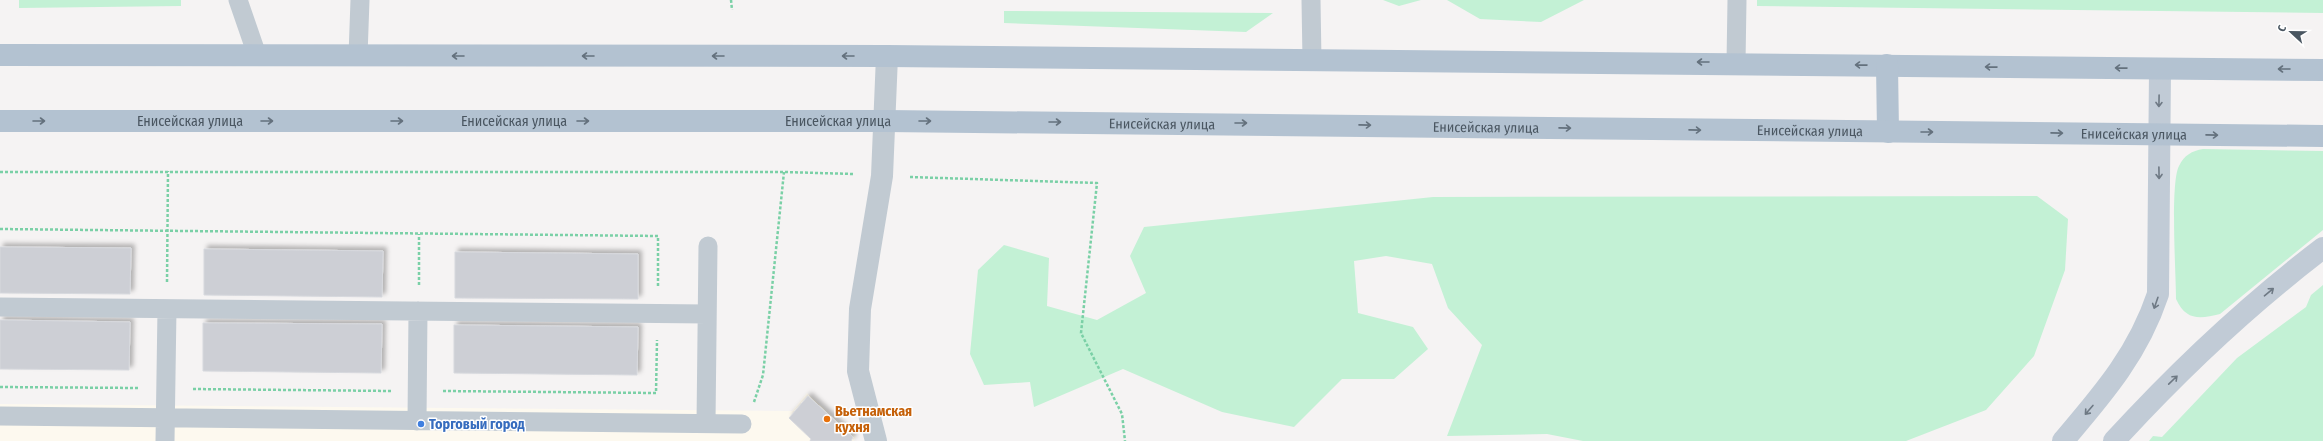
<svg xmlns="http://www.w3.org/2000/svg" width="2323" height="441" viewBox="0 0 2323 441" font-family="'Fira Sans Condensed',sans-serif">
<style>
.commercial{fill:#fdf9ef}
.green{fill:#c3f1d5}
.building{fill:#cdcfd5;stroke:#d7d9de;filter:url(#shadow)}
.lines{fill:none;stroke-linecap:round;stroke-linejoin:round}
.path{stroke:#7ad0a6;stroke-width:2.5;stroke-dasharray:3 2;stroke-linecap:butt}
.service{stroke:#c1cad2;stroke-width:19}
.minor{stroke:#c1cad2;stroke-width:22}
.secondary{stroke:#c1cbd6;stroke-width:22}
.primary{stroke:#b3c2d1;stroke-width:22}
.oneway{stroke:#64717d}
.oneway2{stroke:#6e7984}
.food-dot{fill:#e8710a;stroke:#fff;stroke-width:1.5}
.shop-dot{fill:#3f7fe0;stroke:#fff;stroke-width:1.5}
.labels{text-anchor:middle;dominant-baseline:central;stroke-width:3;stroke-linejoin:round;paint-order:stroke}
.street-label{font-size:14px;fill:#4a5661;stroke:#fff}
.food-label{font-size:14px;font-weight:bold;fill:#c56008;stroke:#fff;text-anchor:start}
.shop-label{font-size:14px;font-weight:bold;fill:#366cbe;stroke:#fff;text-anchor:start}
</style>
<defs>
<filter id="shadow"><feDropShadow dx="3.5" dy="-3.5" stdDeviation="2" flood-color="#0004"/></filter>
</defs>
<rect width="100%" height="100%" fill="#f5f3f3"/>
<!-- commercial -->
<path class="commercial" d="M807,393L856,437L854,441H0V404L792,411Z"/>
<!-- green -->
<path class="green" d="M19,0H181V6L19,8Z
M1383,0H1421L1399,6Z
M1447,0H1584L1541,22L1480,19Z
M1757,0H2323V13L1757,6Z
M1004,11L1273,13L1246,32L1004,23Z
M2203,149L2323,151V230L2220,314C2200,319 2186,321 2176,299C2176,274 2170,183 2179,166C2184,155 2192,151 2203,149Z
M2037,196L2068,219L2065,270L2034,356L1986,410L1906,441H1583L1547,434L1447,436L1482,345L1448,308L1432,264L1386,256L1354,261L1358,313L1413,327L1428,349L1394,379H1342L1294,427L1222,412L1123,369L1034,407L1030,382L984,385L970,354L978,270L1004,245L1049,258L1047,306L1097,320L1146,293L1130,256L1144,227L1433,197Z
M2323,285V441H2149L2153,436L2162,437L2237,358L2306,307L2311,295Z"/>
<!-- building -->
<path class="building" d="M0,247L131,248L130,294L0,293Z
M204,249L383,251L382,297L204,295Z
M455,252L638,254V299L455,298Z
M0,320L130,322L129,370L0,369Z
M203,323L382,324L381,373L203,371Z
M454,325L638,327L637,375L454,373Z
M808,396L853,437L851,441H810L811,439L789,418Z"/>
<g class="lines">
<!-- path -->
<path class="path" d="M731,0L732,10
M0,172H784L853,174
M910,177L1097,183L1081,333L1122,414L1125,441
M0,229L658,236V287
M167,282L168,171
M419,285V234
M0,387L140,388
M193,389L392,391
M443,391L656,393L657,340
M754,402L763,375L784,172"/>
<!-- service -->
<path class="service" d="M238,0L257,55
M1311,0L1312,60
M358,56L360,0
M1736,63L1737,0
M0,307L707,314
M0,416L742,424
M417,421L418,311
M706,423L708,246
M165,441L167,309"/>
<!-- minor -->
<path class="minor" d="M876,441L858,371L860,309L882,176L887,56"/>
<!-- secondary -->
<path class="secondary" d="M2063,441C2103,394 2138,354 2158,294L2160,69
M2114,441C2178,371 2248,305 2323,248"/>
<!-- primary -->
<g class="primary">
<path d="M0,55L887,56L2323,70"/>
<path d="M1887,65L1888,132"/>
<path id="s1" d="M0,121H886L2323,136"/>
</g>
</g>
<!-- one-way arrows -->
<defs><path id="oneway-shaft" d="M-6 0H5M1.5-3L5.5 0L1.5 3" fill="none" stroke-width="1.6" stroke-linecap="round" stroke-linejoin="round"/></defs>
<g class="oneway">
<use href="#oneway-shaft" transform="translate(458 56) rotate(-180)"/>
<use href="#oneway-shaft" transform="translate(588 56) rotate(-180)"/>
<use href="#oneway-shaft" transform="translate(718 56) rotate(-180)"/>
<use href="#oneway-shaft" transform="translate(848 56) rotate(180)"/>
<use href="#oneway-shaft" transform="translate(1703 62) rotate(-180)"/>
<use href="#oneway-shaft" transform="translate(1861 65) rotate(-179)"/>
<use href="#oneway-shaft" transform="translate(1991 67) rotate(-179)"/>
<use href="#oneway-shaft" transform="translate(2121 68) rotate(-179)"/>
<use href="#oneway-shaft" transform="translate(2284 69) rotate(-180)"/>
<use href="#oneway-shaft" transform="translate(39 121)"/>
<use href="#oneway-shaft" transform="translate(267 121)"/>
<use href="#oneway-shaft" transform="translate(397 121)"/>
<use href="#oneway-shaft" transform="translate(583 121)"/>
<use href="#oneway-shaft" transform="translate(925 121)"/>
<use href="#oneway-shaft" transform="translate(1055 122)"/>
<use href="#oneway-shaft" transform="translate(1241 123)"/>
<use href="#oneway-shaft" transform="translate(1365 125) rotate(1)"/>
<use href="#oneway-shaft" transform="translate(1565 128) rotate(1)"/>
<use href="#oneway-shaft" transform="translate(1695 130) rotate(1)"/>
<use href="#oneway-shaft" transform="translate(1927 132)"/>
<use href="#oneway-shaft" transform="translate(2057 133) rotate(1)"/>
<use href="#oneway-shaft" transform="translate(2212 135) rotate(1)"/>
</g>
<g class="oneway2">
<use href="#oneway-shaft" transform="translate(2159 101) rotate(91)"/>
<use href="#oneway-shaft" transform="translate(2159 173) rotate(89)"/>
<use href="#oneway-shaft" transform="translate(2269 292) rotate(-40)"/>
<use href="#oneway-shaft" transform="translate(2156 303) rotate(109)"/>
<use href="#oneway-shaft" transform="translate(2173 380) rotate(-44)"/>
<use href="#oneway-shaft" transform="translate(2089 410) rotate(131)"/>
</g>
<!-- markers -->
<circle class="food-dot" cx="827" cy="419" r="4"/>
<circle class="shop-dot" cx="421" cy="424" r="4"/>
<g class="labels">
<!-- street labels -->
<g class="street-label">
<text stroke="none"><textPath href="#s1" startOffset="190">Енисейская улица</textPath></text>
<text stroke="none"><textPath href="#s1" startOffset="514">Енисейская улица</textPath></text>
<text stroke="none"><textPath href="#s1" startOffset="838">Енисейская улица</textPath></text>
<text stroke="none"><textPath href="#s1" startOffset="1162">Енисейская улица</textPath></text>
<text stroke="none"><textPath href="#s1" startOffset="1486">Енисейская улица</textPath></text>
<text stroke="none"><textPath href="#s1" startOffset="1810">Енисейская улица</textPath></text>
<text stroke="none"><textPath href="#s1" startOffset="2134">Енисейская улица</textPath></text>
</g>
<!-- food labels -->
<g class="food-label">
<text x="835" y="411">Вьетнамская<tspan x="835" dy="16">кухня</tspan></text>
</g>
<!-- shop labels -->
<g class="shop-label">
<text x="429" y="424">Торговый город</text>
</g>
</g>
<!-- north arrow -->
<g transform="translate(2291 32) rotate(292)" stroke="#ffffff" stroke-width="3" paint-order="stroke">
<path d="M0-3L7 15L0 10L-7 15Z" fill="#4a5661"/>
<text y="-6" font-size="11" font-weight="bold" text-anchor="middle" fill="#4a5661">С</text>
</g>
</svg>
